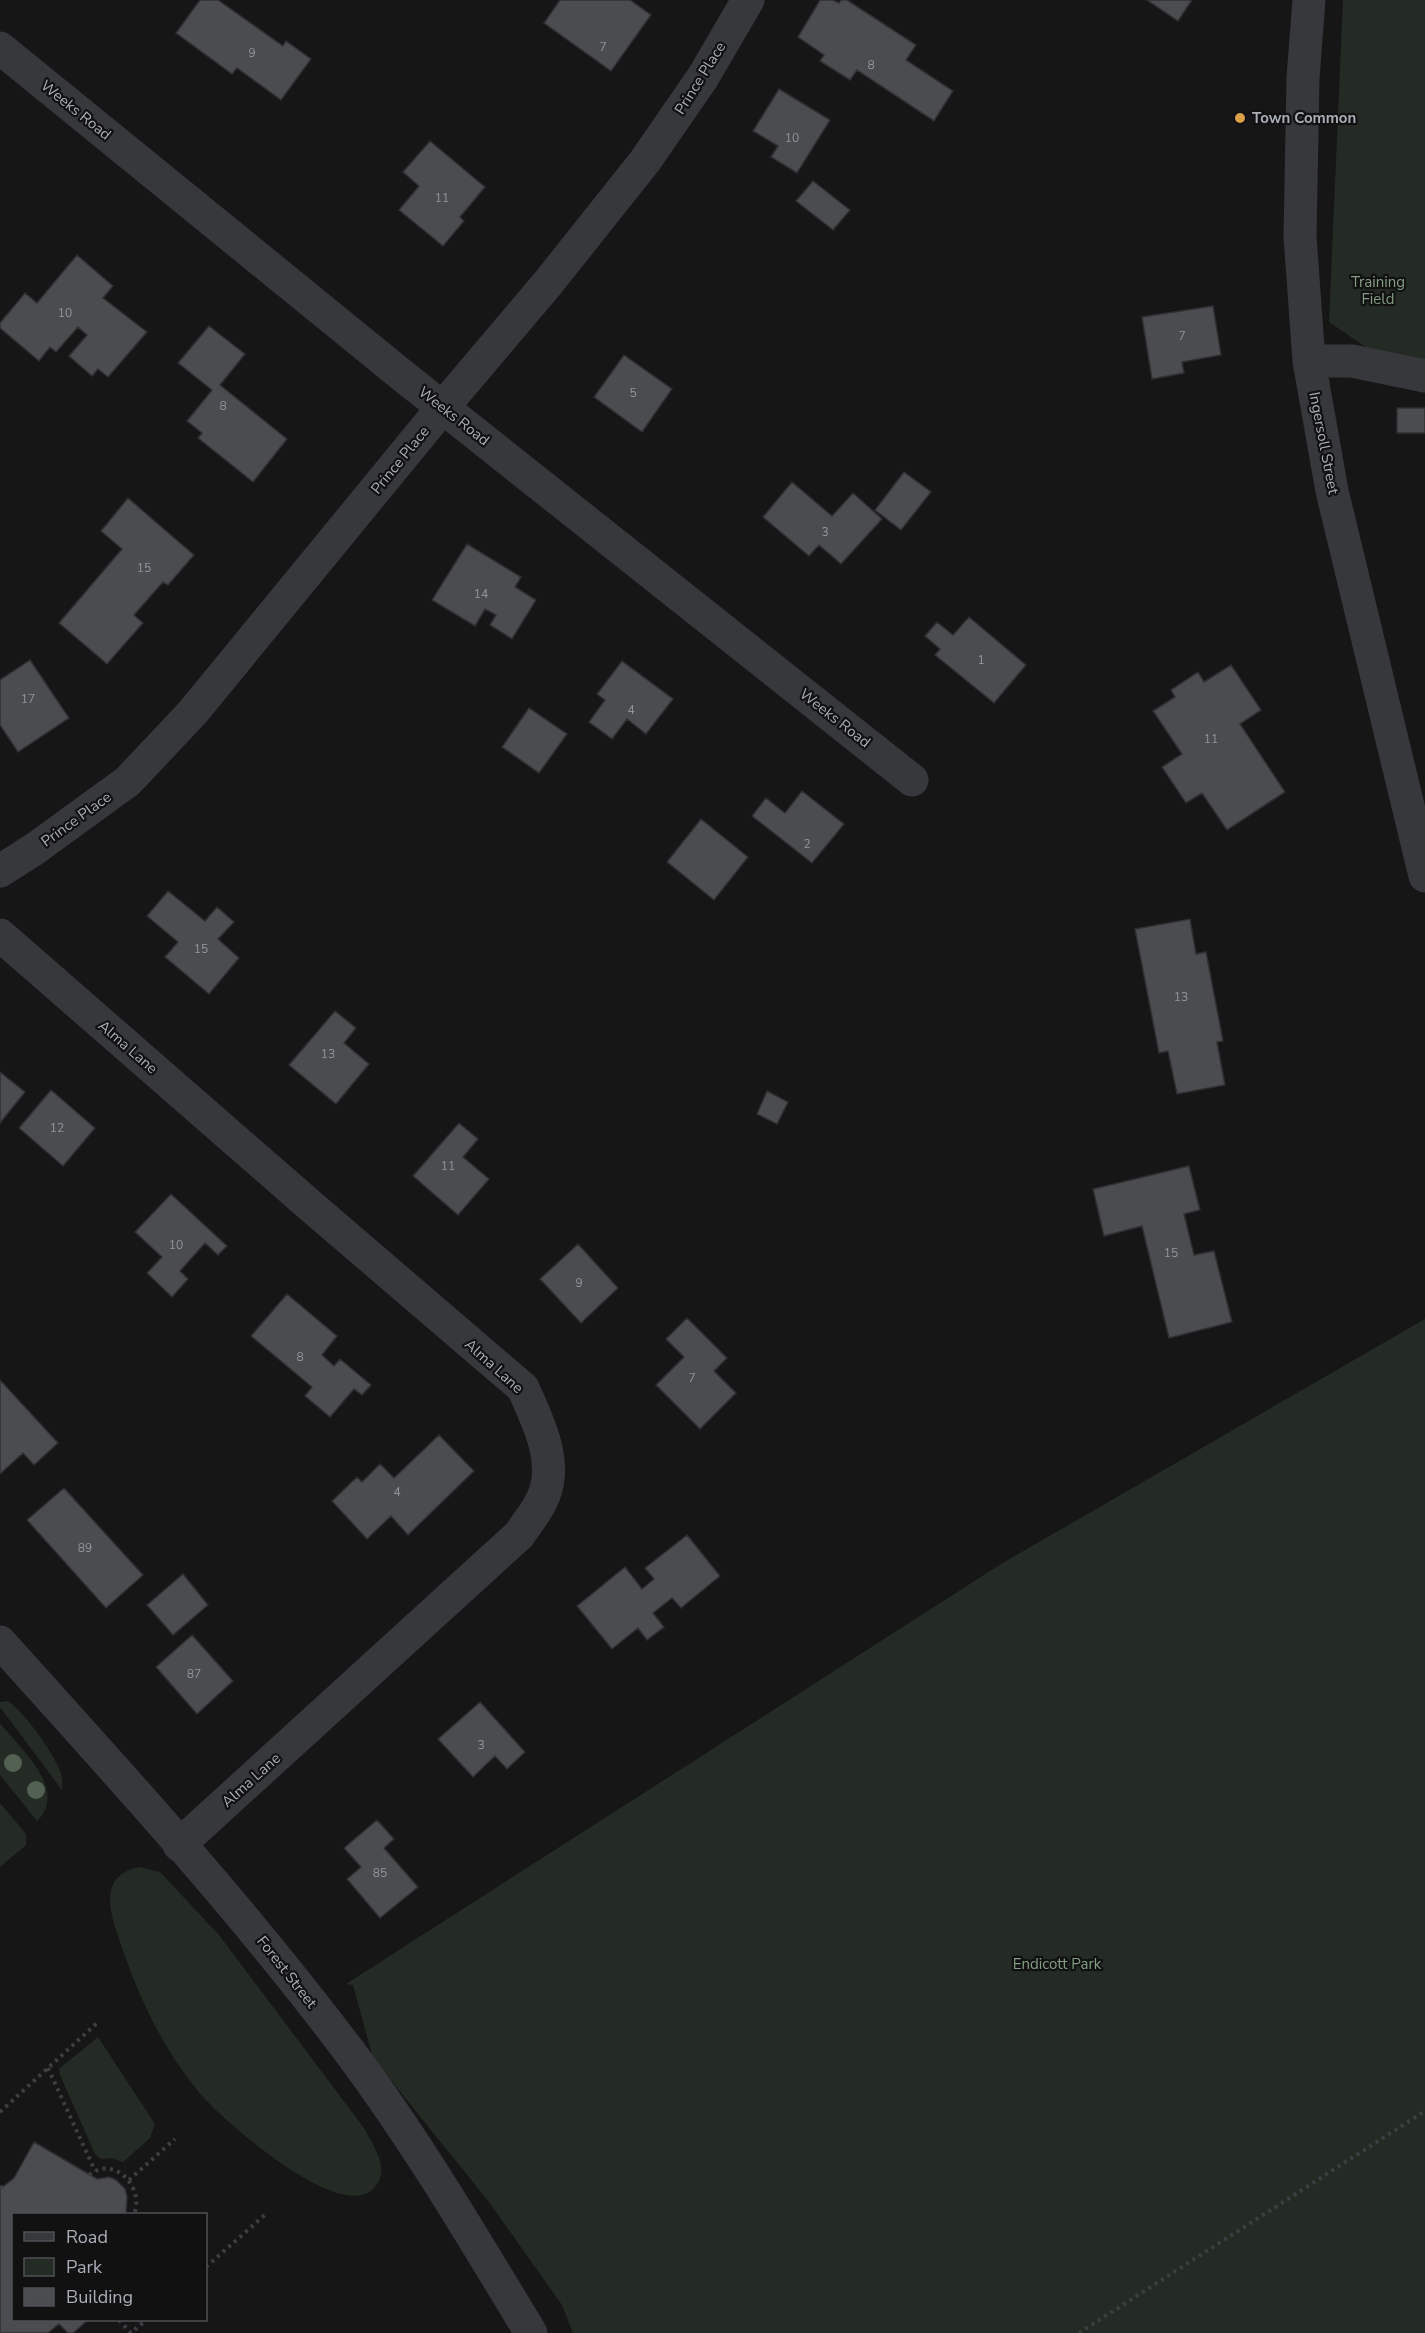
<svg xmlns="http://www.w3.org/2000/svg" width="1425" height="2333" viewBox="0 0 1425 2333" font-family="'Nunito Sans',sans-serif">
<style>
.green{fill:#242b25}
.building{fill:#4a4c4f;stroke:#303033;stroke-width:1.5}
.lines{fill:none;stroke-linecap:round;stroke-linejoin:round}
.path{stroke:#3d3f43;stroke-width:4;stroke-dasharray:3 4.5;stroke-linecap:butt}
.minor{stroke:#37383c;stroke-width:33}
.tertiary{stroke:#37383c;stroke-width:33}
.tree{fill:#526152}
.poi-dot{fill:#dba04a;stroke:#111112;stroke-width:2}
.labels{text-anchor:middle;dominant-baseline:central;stroke-width:4.5;stroke-linejoin:round;paint-order:stroke}
.number-label{font-size:12px;fill:#91969c}
.street-label{font-size:15px;fill:#a9aeb6;stroke:#111112}
.poi-label{font-size:15px;font-weight:bold;fill:#a9aeb6;stroke:#111112;text-anchor:start}
.park-label{font-size:15px;fill:#839e83;stroke:#111112}
</style>
<rect width="100%" height="100%" fill="#161617"/>
<!-- green -->
<path class="green" d="M1343,0H1425V362L1370,350L1329,322Z
M1425,1319V2333H573L562,2305L489,2202L373,2058L353,1985L346,1984L1001,1564Z
M8,1701C24,1712 53,1752 60,1771C63,1777 62,1784 62,1790L0,1707V1702Z
M0,1723C20,1749 69,1789 37,1821L0,1775Z
M0,1803L26,1834V1845L0,1867Z
M139,1867L160,1872L219,1935L364,2128C374,2147 392,2171 373,2189C340,2222 229,2125 206,2100C164,2054 137,1994 118,1936C108,1907 101,1875 139,1867Z
M98,2037L155,2124L150,2138L123,2162L112,2158L101,2159L95,2154L60,2075L59,2069Z"/>
<!-- building -->
<path class="building" d="M200,0H218L283,46L286,41L311,59L281,100L237,68L232,74L176,33Z
M560,0H630L651,15L611,71L544,23Z
M820,0H833L839,3L841,0H847L916,45L906,60L953,91L934,121L857,70L850,80L820,61L824,55L798,37Z
M1147,0H1192L1178,21Z
M779,89L830,120L797,173L771,157L778,146L753,131Z
M430,141L485,187L460,217L464,221L443,246L399,210L419,186L403,172Z
M813,181L850,210L833,230L796,201Z
M77,255L113,286L103,298L147,332L108,377L98,369L92,376L69,356L87,335L78,327L56,352L50,347L39,361L0,328V323L25,293L37,303Z
M1213,306L1221,355L1182,362L1184,373L1152,379L1142,317Z
M209,326L245,354L220,385L287,439L253,482L198,438L202,433L187,421L212,390L178,363Z
M624,355L672,389L642,432L594,397Z
M1397,408H1425V433H1397Z
M904,472L931,492L901,530L875,510Z
M792,482L832,516L853,493L882,519L841,564L819,545L809,556L763,517Z
M128,498L194,555L168,585L163,582L134,615L143,623L107,664L59,623L122,549L101,531Z
M467,544L521,577L515,587L536,600L512,639L490,625L496,615L485,609L475,626L432,600Z
M969,617L1026,665L994,703L935,655L940,649L925,636L937,622L953,635Z
M30,660L69,718L18,752L0,725V680Z
M622,661L673,699L646,734L627,719L612,739L589,722L605,700L597,694Z
M1231,665L1261,710L1240,724L1285,792L1227,830L1202,793L1186,803L1162,767L1182,754L1153,711L1175,697L1171,690L1198,672L1204,682Z
M529,708L567,734L539,773L502,747Z
M802,791L844,824L812,863L752,816L766,798L785,813Z
M701,819L748,857L714,900L667,862Z
M168,891L205,921L217,907L234,922L218,939L239,958L209,994L165,957L178,942L147,916Z
M1190,919L1196,954L1206,952L1223,1041L1217,1042L1225,1085L1177,1094L1168,1051L1159,1053L1135,929Z
M335,1011L356,1028L344,1043L369,1064L336,1104L289,1065Z
M0,1072L25,1092L0,1123Z
M51,1090L95,1128L63,1166L19,1128Z
M767,1091L788,1102L777,1124L757,1114Z
M459,1123L478,1139L463,1157L489,1179L458,1215L413,1176Z
M1189,1166L1200,1210L1184,1214L1194,1255L1214,1251L1232,1322L1169,1338L1142,1226L1104,1236L1093,1189Z
M171,1194L227,1246L218,1255L205,1243L180,1271L188,1279L172,1297L147,1273L162,1257L135,1232Z
M578,1244L618,1288L581,1323L540,1279Z
M287,1294L337,1336L322,1355L334,1366L340,1359L371,1385L362,1395L354,1389L330,1417L305,1396L312,1387L251,1336Z
M687,1318L727,1358L714,1371L736,1393L700,1429L656,1385L684,1357L666,1339Z
M0,1380L58,1443L34,1465L23,1453L0,1474Z
M439,1435L474,1471L408,1535L391,1516L367,1539L332,1501L357,1477L362,1482L380,1464L394,1478Z
M64,1488L143,1575L106,1608L27,1520Z
M687,1535L720,1576L681,1608L672,1598L653,1613L664,1627L647,1640L638,1628L612,1649L577,1606L625,1567L642,1589L654,1579L645,1568Z
M183,1574L208,1605L173,1635L147,1605Z
M192,1635L233,1681L197,1714L156,1667Z
M480,1702L525,1752L507,1769L495,1756L473,1777L438,1739Z
M377,1820L394,1839L384,1848L418,1887L380,1918L347,1879L361,1867L344,1848Z
M34,2142L97,2179L109,2177L116,2180L125,2189L127,2196L126,2214H14V2320H88L73,2333H68L59,2324L48,2333H0V2189L14,2178Z"/>
<g class="lines">
<!-- path -->
<path class="path" d="M48,2068L95,2171
M0,2112L98,2022
M89,2175C115,2154 145,2189 134,2214
M129,2180L175,2139
M0,2186L2,2188
M206,2267L267,2213
M119,2320L131,2333L146,2320
M1079,2333L1425,2111"/>
<!-- minor -->
<path class="minor" d="M1309,0L1303,78L1300,236L1309,361L1332,491L1425,876
M0,48L403,376L912,780
M1309,361H1352L1425,376
M0,871L36,848L128,781L193,712L443,407L548,283L645,161L703,77L748,0
M0,935L313,1208L523,1388C537,1420 558,1460 544,1495C539,1509 527,1523 519,1535L179,1845"/>
<!-- tertiary -->
<path class="tertiary" d="M0,1642C121,1776 244,1911 352,2055C418,2144 474,2239 531,2333"/>
</g>
<!-- trees -->
<g class="tree">
<circle cx="13" cy="1763" r="9"/>
<circle cx="36" cy="1790" r="9"/>
</g>
<!-- markers -->
<circle class="poi-dot" cx="1240" cy="118" r="6"/>
<g class="labels">
<!-- number labels -->
<g class="number-label">
<text x="603" y="47">7</text>
<text x="252" y="53">9</text>
<text x="871" y="65">8</text>
<text x="792" y="138">10</text>
<text x="442" y="198">11</text>
<text x="65" y="313">10</text>
<text x="1182" y="336">7</text>
<text x="633" y="393">5</text>
<text x="223" y="406">8</text>
<text x="825" y="532">3</text>
<text x="144" y="568">15</text>
<text x="481" y="594">14</text>
<text x="981" y="660">1</text>
<text x="28" y="699">17</text>
<text x="631" y="710">4</text>
<text x="1211" y="739">11</text>
<text x="807" y="844">2</text>
<text x="201" y="949">15</text>
<text x="1181" y="997">13</text>
<text x="328" y="1054">13</text>
<text x="57" y="1128">12</text>
<text x="448" y="1166">11</text>
<text x="176" y="1245">10</text>
<text x="1171" y="1253">15</text>
<text x="579" y="1283">9</text>
<text x="300" y="1357">8</text>
<text x="692" y="1378">7</text>
<text x="397" y="1492">4</text>
<text x="85" y="1548">89</text>
<text x="194" y="1674">87</text>
<text x="481" y="1745">3</text>
<text x="380" y="1873">85</text>
</g>
<!-- street labels -->
<g class="street-label">
<text transform="translate(700 78) rotate(-58)">Prince Place</text>
<text transform="translate(76 110) rotate(39)">Weeks Road</text>
<text transform="translate(454 416) rotate(38)">Weeks Road</text>
<text transform="translate(1324 443) rotate(79)">Ingersoll Street</text>
<text transform="translate(400 460) rotate(-51)">Prince Place</text>
<text transform="translate(835 718) rotate(38)">Weeks Road</text>
<text transform="translate(76 819) rotate(-36)">Prince Place</text>
<text transform="translate(128 1047) rotate(41)">Alma Lane</text>
<text transform="translate(494 1366) rotate(42)">Alma Lane</text>
<text transform="translate(251 1780) rotate(-42)">Alma Lane</text>
<text transform="translate(287 1972) rotate(52)">Forest Street</text>
</g>
<!-- poi labels -->
<g class="poi-label">
<text x="1252" y="118">Town Common</text>
</g>
<!-- park labels -->
<g class="park-label">
<text x="1378" y="282">Training<tspan x="1378" dy="17">Field</tspan></text>
<text x="1057" y="1964">Endicott Park</text>
</g>
</g>
<!-- legend -->
<rect x="12" y="2213" width="195" height="108" fill="#111112" stroke="#4e5054" stroke-width="1.5"/>
<rect x="24" y="2232" width="30" height="9" fill="#37383c" stroke="#4e5054" stroke-width="1.5"/>
<text x="66" y="2243" font-size="18" fill="#a9aeb6">Road</text>
<rect x="24" y="2258" width="30" height="18" fill="#242b25" stroke="#4e5054" stroke-width="1.5"/>
<text x="66" y="2273" font-size="18" fill="#a9aeb6">Park</text>
<rect x="24" y="2288" width="30" height="18" fill="#4a4c4f" stroke="#4e5054" stroke-width="1.5"/>
<text x="66" y="2303" font-size="18" fill="#a9aeb6">Building</text>
</svg>
